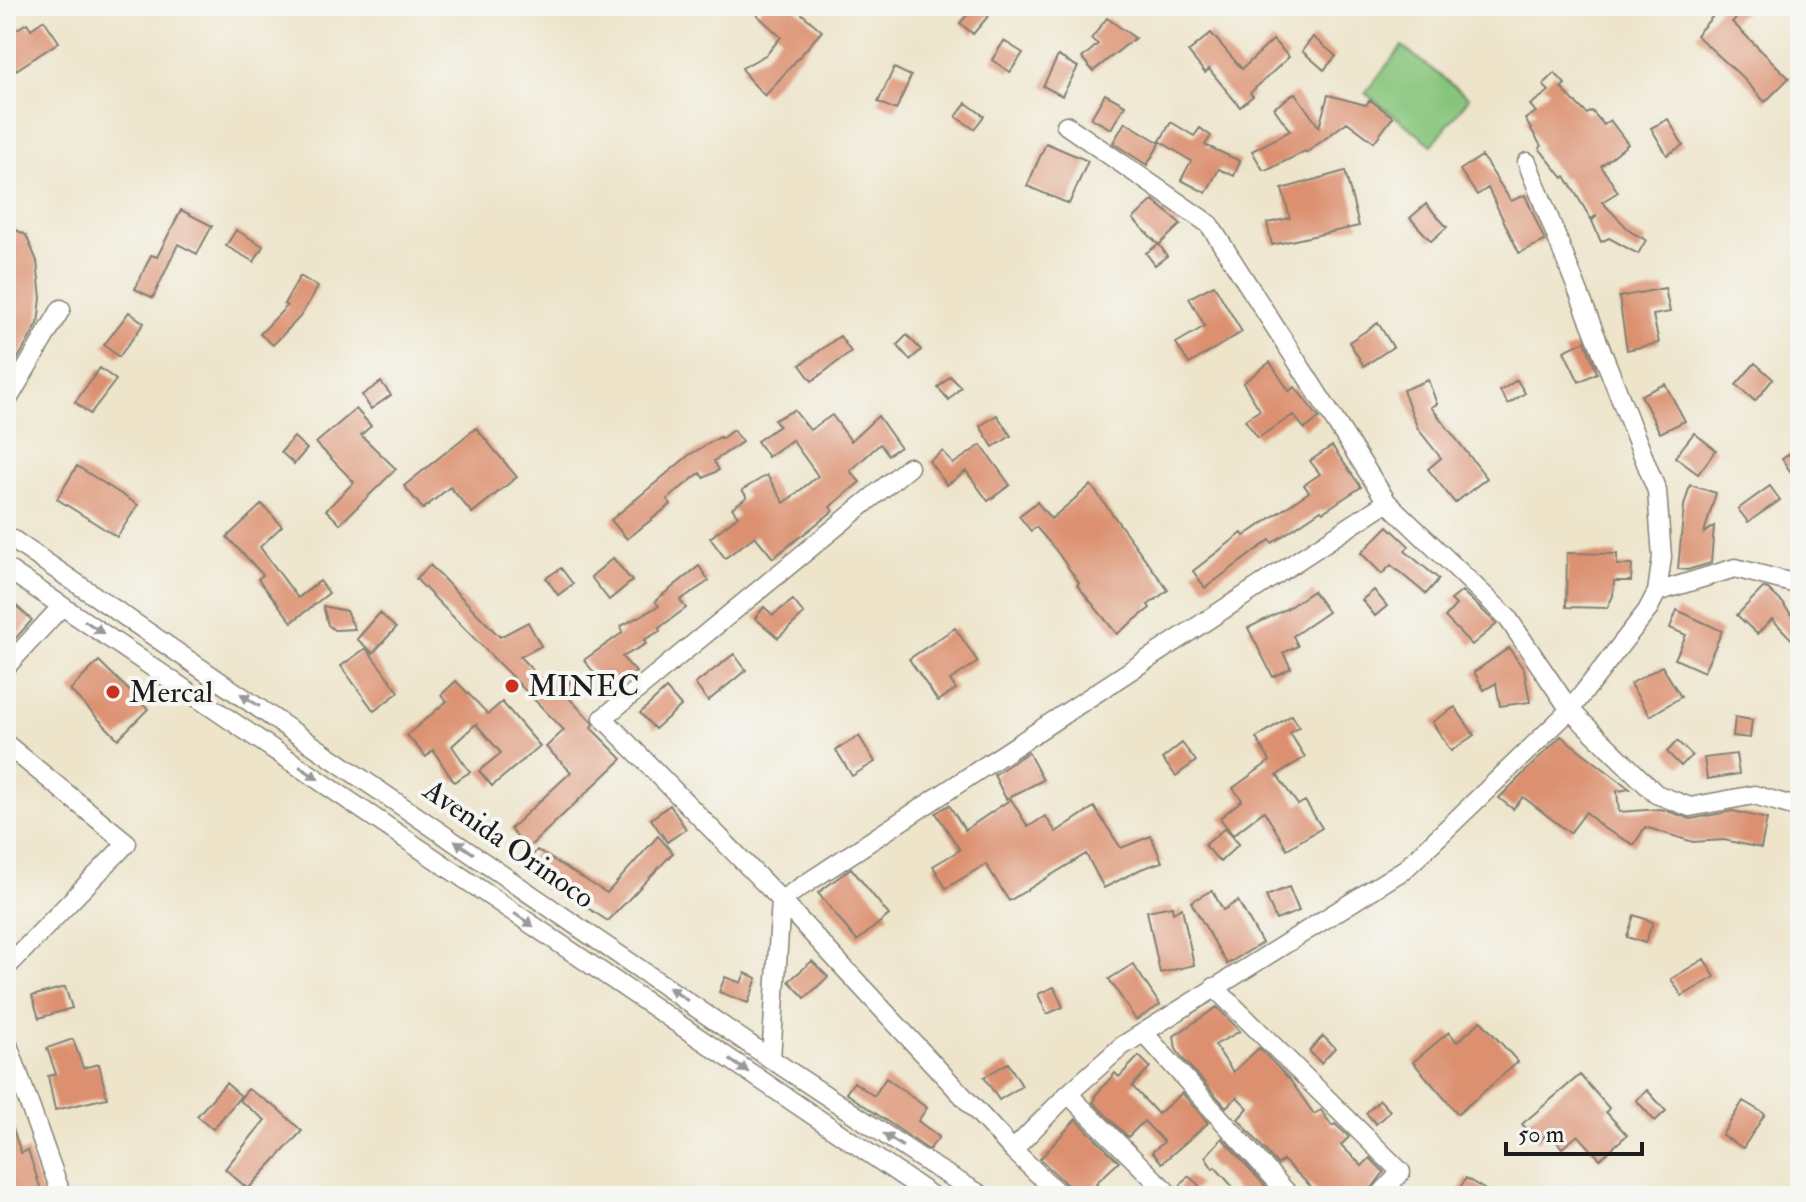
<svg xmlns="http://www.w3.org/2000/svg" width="1806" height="1202" viewBox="0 0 1806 1202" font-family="'IM FELL Double Pica',serif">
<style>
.park{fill:#87c57b;stroke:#52704c;stroke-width:2}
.building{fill:#dc906f}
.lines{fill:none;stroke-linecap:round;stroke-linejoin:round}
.minor-casing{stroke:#848073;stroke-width:21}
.minor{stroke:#fff;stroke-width:18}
.oneway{fill:#999}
.poi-dot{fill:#c8321e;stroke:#f6f6f2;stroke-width:3}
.labels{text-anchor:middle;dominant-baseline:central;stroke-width:8;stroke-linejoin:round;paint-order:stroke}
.poi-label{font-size:30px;fill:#1c1c1c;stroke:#f6f6f2;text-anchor:start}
.street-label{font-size:30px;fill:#1c1c1c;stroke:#f6f6f2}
</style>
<rect width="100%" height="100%" fill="#f6f6f2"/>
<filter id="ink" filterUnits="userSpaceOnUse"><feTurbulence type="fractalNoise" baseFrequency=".0125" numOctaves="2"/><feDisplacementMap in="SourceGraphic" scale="16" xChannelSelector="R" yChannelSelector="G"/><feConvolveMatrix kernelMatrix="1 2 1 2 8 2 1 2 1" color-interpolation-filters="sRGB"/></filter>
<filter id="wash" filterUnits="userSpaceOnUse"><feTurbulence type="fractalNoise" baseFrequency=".006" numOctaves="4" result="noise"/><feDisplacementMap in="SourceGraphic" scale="32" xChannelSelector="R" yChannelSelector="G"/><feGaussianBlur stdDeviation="1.8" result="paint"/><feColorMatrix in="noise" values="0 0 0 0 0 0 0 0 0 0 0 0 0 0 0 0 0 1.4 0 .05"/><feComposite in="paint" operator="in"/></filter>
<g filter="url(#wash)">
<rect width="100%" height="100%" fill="#ede4ca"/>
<!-- park -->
<path class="park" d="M1402,46L1469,98L1432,145L1365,93Z"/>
<g id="blocks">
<!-- building -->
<path class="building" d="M763,6H793L822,31L765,96L748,78L742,68L767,54L781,37L756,14Z
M975,6H997L973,34L960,23Z
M1722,6H1752L1732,22L1789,78L1765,102L1741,76L1696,35Z
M1107,18L1135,38L1093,71L1082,58L1098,44L1091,39Z
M44,20L59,42L16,70L6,54V36L27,23L31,29Z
M1211,33L1242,69L1273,40L1289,57L1250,93L1253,96L1240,107L1209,69L1205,73L1188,52Z
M1313,37L1336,56L1324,70L1302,51Z
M1004,41L1023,53L1010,72L992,60Z
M1058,56L1078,67L1062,96L1043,86Z
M894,68L911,76L896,110L878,102Z
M1555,73L1565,84L1561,88L1587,114L1592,111L1604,125L1610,120L1628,144L1601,166L1618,192L1602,202L1631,232L1646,240L1638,254L1609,238L1601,242L1592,221L1597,215L1591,219L1565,176L1563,178L1539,148L1541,146L1525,119L1536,112L1530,105L1549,91L1543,85Z
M1295,93L1319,127L1328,95L1366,105L1370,100L1393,117L1374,142L1347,122L1306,153L1305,151L1268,170H1263L1252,151L1290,131L1274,108Z
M1105,94L1125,105L1111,129L1091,118Z
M966,103L984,116L974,129L956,117Z
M1668,119L1683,145L1667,155L1651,128Z
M1125,122L1160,143L1147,165L1113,143Z
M1171,122L1194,136L1200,128L1211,136L1205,145L1240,161L1234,176L1219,169L1206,193L1181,180L1191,161L1160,141Z
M1046,143L1088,161L1069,204L1027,186Z
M1482,156L1511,201L1525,195L1545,241L1519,253L1488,188L1477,195L1460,170Z
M1345,171L1359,226L1272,245L1267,223L1290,218L1282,189Z
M1153,200L1181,224L1159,245L1133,219Z
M1426,204L1447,227L1431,241L1410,218Z
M181,210L212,226L197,254L178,244L153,298L135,289L151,255L157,257Z
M6,225L26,235L37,261L41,298L38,324L6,379V331L12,290V271L6,249Z
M236,230L263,246L254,262L226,246Z
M1159,244L1167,256L1155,265L1146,253Z
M300,276L318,287L300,317L273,345L260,334L287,306L284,304Z
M1214,285L1242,332L1189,364L1176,343L1205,326L1189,298Z
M1665,288L1670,312L1653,315L1659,343L1627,350L1619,297Z
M129,312L144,323L119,357L104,345Z
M1378,323L1393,347L1364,366L1349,342Z
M907,335L921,350L910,360L897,345Z
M840,336L851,352L812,381L800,365Z
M1585,341L1597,373L1579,382L1564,351Z
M1270,362L1289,391L1295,387L1319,418L1305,429L1293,415L1258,438L1245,420L1260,410L1243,383Z
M1755,363L1773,379L1755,401L1736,385Z
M100,368L116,380L90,414L75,402Z
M950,376L961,387L949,400L938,388Z
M1428,380L1437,404L1431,407L1487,478L1455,503L1428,469L1441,458L1418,429L1403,390Z
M1517,380L1525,393L1508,404L1500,391Z
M381,382L391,395L371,409L362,395Z
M1665,384L1685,421L1660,433L1641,395Z
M356,409L371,426L361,435L396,469L340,524L326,510L354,482L316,443Z
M794,410L810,430L832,415L851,441L878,416L900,447L888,455L880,444L850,471L860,482L830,507L833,511L773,558L755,536L725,558L710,538L738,516L732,508L747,497L742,490L767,475L784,503L818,476L792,440L768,457L757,441L779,426L774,420Z
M997,415L1011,436L993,447L980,426Z
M476,428L517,477L472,513L450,487L423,509L404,486Z
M733,430L742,442L714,461L719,470L704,478L700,473L667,499L671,504L627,539L611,520L689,455L720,437L721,439Z
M1694,433L1716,450L1698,474L1675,457Z
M294,437L307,449L294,464L281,452Z
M981,445L1010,485L988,501L966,471L947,485L929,461L943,451L953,464Z
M1332,446L1361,487L1323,512L1321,510L1272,543L1270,540L1205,588L1193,571L1242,533L1244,536L1309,492L1304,485L1320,474L1310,461Z
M1800,447V486L1782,459Z
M77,466L138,505L117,537L57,499Z
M1091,485L1168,590L1148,605L1150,608L1117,634L1077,585L1079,583L1055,549L1036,527L1031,531L1019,516L1037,502L1051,519Z
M1690,485L1716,493L1704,533L1714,526L1711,563L1687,570L1678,569L1684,506Z
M1770,486L1780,500L1748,522L1738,509Z
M262,504L282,526L260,547L298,598L320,581L329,593L292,622L258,579L263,575L227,537Z
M1388,526L1409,546L1405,551L1439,579L1426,594L1391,565L1382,574L1361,553Z
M1567,553L1617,554V565H1632L1631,581H1614L1613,596L1607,608L1566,607Z
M613,558L632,581L609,600L591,577Z
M430,565L500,637L528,622L541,646L520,657L545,683L558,671L575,688L567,696L593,723L591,728L622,759L528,848L510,829L571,772L546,747L564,730L416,579Z
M699,566L709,581L680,600L686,608L659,628L660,631L644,640L646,644L622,657L636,672L611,694L584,660L622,633L621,626L659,606L655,601Z
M561,568L573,584L558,595L546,578Z
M1763,588L1768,589L1785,605L1784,606L1800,624V648L1772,619L1757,634L1737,615Z
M1374,590L1387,606L1375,616L1362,600Z
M1313,591L1328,612L1293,636L1298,646L1283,653L1291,668L1273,677L1248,628L1288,608Z
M1462,591L1497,624L1472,645L1445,617L1456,605L1451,600Z
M793,600L804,614L778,638L755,618L764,607L773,615Z
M13,603L32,620L6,649V611Z
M323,606L346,611L355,629L334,630L328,625Z
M1677,610L1722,631L1704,672L1675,659L1686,635L1670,628Z
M380,613L396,628L373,653L357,639Z
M955,628L978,662L950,680L956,689L938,701L909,659Z
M366,648L399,692L374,711L341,666Z
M1509,648L1524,670L1530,702L1500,706L1496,683L1484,690L1474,672Z
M734,654L746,670L708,701L695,684Z
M99,661L148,709L118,739L70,690Z
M1662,666L1681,697L1650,716L1630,684Z
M456,681L488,714L502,702L540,746L492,786L479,771L501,753L476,724L452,746L470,772L454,782L433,750L426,757L407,735L447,701L441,695Z
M666,689L681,706L655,729L640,713Z
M1455,707L1474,735L1451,751L1432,722Z
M1292,715L1299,727L1290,733L1305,757L1277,775L1298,805L1305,801L1322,828L1287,849L1264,811L1233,835L1220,818L1242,800L1233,788L1270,761L1256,738Z
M1735,717L1752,720L1750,738L1733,736Z
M859,736L875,762L852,776L836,750Z
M1561,736L1630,789L1617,791L1619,812L1661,809L1691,819L1733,811L1767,819L1761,848L1724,840L1693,842L1645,827L1634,845L1603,828L1586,812L1570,833L1523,797L1513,809L1499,798Z
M1677,741L1692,755L1681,766L1667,752Z
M1182,743L1196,761L1176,776L1162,759Z
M1028,752L1043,780L1006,799L994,775Z
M1736,754L1739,774L1707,779L1704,758Z
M1011,799L1028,827L1045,816L1056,832L1094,807L1121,848L1151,836L1162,862L1141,869L1104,888L1086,854L1009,901L986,864L946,888L933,866L960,850L936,813L949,805L965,830Z
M670,805L686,829L667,842L651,819Z
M1225,828L1239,844L1220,862L1205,845Z
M658,836L673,853L608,921L523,866L537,850L607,893Z
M851,868L889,915L857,941L818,893Z
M1289,887L1299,911L1276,920L1266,896Z
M1212,890L1223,910L1238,901L1262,943L1227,964L1191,902Z
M1172,906L1173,913L1182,908L1194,965L1160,973L1147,911Z
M1634,915L1653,922L1645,943L1627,937Z
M1704,959L1715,977L1682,996L1671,979Z
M812,961L828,977L805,998L789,981Z
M1133,964L1160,1005L1136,1020L1109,979Z
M745,973L757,978L748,1003L719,992L725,977L741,983Z
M65,987L72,1008L39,1018L32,996Z
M1054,987L1063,1007L1047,1014L1038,994Z
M1217,1007L1240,1031L1215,1045L1233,1072L1259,1048L1290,1080L1314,1114L1321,1110L1332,1126L1335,1124L1349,1137L1341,1145L1362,1166L1370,1158L1384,1172L1366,1196H1321L1283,1160L1278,1165L1238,1119L1248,1108L1237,1097L1226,1107L1183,1059L1176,1049L1174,1036Z
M1481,1021L1518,1062L1458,1114L1413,1062L1449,1032L1457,1042Z
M1323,1036L1335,1048L1321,1063L1309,1051Z
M73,1039L83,1068L99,1064L107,1098L55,1110L48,1076L56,1074L47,1048Z
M1139,1056L1150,1067L1132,1086L1158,1114L1182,1093L1208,1123L1162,1163L1152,1152L1164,1142L1144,1121L1128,1137L1093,1102L1096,1098L1094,1097L1115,1073L1119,1077Z
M1008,1063L1022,1086L999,1100L984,1077Z
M1580,1075L1609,1108L1606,1112L1627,1135L1600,1159L1578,1135L1562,1148L1549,1132L1538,1142L1522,1124Z
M886,1078L927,1108L918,1121L939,1137L929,1150L846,1093L854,1082L874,1096Z
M226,1083L241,1096L213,1129L197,1116Z
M248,1089L277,1108L302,1131L248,1189L225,1169L265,1120L239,1100Z
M1647,1090L1666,1111L1655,1121L1636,1100Z
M1380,1100L1390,1111L1376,1124L1366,1113Z
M1743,1101L1765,1114L1743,1148L1722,1135Z
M6,1117H9L21,1153L28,1150L43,1196H8Z
M1076,1119L1119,1162L1096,1183L1110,1196H1073L1069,1187L1040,1159Z
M1222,1138L1274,1196H1241L1215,1167L1213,1169L1205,1157Z
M1188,1176L1199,1185L1189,1196H1183L1179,1187Z
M1466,1178L1495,1196H1455Z"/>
</g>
</g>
<g filter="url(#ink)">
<use href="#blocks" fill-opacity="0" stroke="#848073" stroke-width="2"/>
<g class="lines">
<!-- minor casing -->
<g class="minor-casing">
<path id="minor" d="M1066,125L1209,224L1387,502L1507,617L1570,710L1656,794L1690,807L1754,795L1800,808
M6,403L61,309
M909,467L603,718L781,900L1013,1150L1061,1196
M6,535L771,1059L931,1165L983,1196
M6,568L932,1196
M1657,592L1735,568L1800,585
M6,667L62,606
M6,744L127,843L6,968
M1214,987L1401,1172L1379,1196
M1144,1033L1290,1196
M6,1039L62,1196
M771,1059L781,900L1387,502
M1068,1094L1171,1196
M1013,1150L1068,1094L1122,1046L1405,869L1570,710L1647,611L1657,592L1662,557L1657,491L1527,162"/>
</g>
<!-- minor -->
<use href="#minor" class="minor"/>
</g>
<!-- one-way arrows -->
<defs><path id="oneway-solid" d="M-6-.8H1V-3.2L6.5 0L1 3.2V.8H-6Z" transform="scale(2)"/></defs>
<g class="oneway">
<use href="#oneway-solid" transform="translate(94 627) rotate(34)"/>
<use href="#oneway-solid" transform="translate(250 700) rotate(-146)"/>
<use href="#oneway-solid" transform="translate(309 773) rotate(34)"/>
<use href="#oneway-solid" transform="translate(464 847) rotate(-145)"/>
<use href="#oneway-solid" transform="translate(524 920) rotate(34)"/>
<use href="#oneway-solid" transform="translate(678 994) rotate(-145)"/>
<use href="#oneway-solid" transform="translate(739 1066) rotate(34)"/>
<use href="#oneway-solid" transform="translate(893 1140) rotate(-146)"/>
</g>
</g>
<!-- markers -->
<g class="poi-dot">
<circle cx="512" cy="686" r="8"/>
<circle cx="113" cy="692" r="8"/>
</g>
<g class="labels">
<!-- poi labels -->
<g class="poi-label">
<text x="528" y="686">MINEC</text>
<text x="129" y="692">Mercal</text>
</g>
<!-- street labels -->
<g class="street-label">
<text transform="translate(509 844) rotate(35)">Avenida Orinoco</text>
</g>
</g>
<!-- margin -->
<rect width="1806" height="1202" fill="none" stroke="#f6f6f2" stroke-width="32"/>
<!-- scale -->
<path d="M1506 1142v12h136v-12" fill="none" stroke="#1c1c1c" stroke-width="4"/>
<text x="1518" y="1142" font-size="24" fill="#1c1c1c" stroke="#f6f6f2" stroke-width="6" paint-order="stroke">50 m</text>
</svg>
